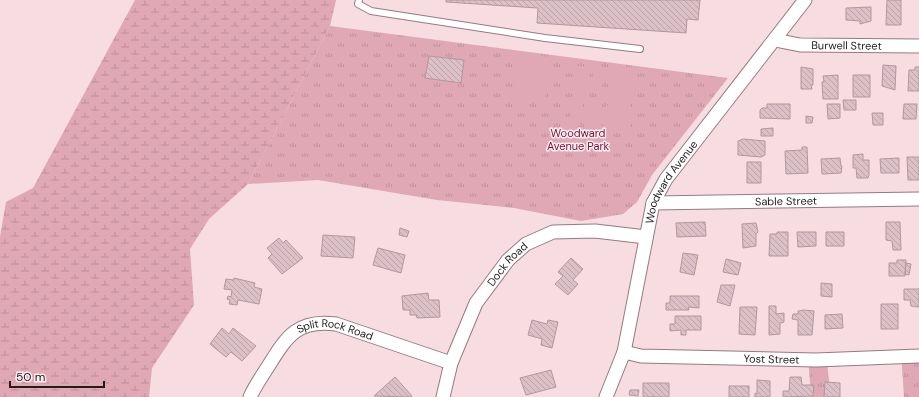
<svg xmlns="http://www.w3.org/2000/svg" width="919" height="397" viewBox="0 0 919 397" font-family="'DM Sans',sans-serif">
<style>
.grass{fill:url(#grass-tufts)}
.wetland{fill:url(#wetland-marsh)}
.garden{fill:#e0a7b5}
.building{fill:url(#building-back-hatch);stroke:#b1989d}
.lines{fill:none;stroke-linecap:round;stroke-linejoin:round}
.service-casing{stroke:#947b81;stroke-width:8}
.minor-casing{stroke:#947b81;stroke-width:15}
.service{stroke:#fff;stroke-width:6}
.minor{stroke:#fff;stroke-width:13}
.labels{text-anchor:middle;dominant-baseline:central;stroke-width:3;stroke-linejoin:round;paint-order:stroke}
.street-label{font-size:11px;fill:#241b1d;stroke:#fdedf0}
.park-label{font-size:11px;fill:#721339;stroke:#fdedf0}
</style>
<defs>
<pattern id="grass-tufts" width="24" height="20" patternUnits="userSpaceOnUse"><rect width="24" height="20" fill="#e0a7b5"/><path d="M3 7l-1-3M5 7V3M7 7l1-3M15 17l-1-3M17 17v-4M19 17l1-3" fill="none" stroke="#c08f9b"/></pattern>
<pattern id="wetland-marsh" width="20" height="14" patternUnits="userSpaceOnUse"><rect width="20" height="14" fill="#e0a7b5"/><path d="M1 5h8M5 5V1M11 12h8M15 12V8" fill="none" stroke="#c08f9b"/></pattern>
<pattern id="building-back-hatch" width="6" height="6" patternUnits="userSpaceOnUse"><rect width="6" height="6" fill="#dbc1c7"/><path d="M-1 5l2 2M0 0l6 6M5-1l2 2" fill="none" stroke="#bca5aa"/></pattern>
</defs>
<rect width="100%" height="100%" fill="#f7dce2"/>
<!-- grass -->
<path class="grass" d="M330,26L728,78L652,175L637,202L623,214L581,221L514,208L437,200L318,180L248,184Z
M919,351V397H904L901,352Z
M826,354L831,397H811L808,355Z"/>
<!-- wetland -->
<path class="wetland" d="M135,0H336L330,26L248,184L209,219L190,249L194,305L152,368L149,397H0V237L6,202L33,188Z"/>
<!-- garden -->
<path class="garden" d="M518,53L551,57L544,104L511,100Z
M578,66L589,67L585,92L574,90Z
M594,68L605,69L601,94L590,92Z
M611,71L623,72L622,80L625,81L627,73L638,75L634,100L632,99L630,109L633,110L629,134L618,133L619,125H614L613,132L602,130L606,105L610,106L611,96L607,95Z
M572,100L583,102L580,126L569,125Z
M588,102L599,104L596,129L584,127Z"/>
<!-- building -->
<path class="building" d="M446,0H700L698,20L687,19L686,33L537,23L538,8L446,2Z
M887,0H901V25H886Z
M871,7V21L860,24V21L846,20V8Z
M429,56L464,60L461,83L425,78Z
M883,65L896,66L895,90L882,86Z
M801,67L813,69V85H811L812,89H801Z
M915,67H919V91H908L909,70H915Z
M838,75V99H823L822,82H824L823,76Z
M853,75H870V97H853Z
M843,100H856V110H844Z
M767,104H790V119L760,118V110L762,108H767Z
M827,104H840V118L828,119Z
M904,104H917L916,119H903Z
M872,113H883V125H873Z
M806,116L813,117L812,123H806Z
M773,128V136H761V129Z
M743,139L765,141V155L761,157L738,155V141Z
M802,147H807L808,173L786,174L785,151L802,150Z
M863,154V160H869V175L868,178H857L856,168H853V155Z
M907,157H919V180H908Z
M840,158L841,166H842L841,173L822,174L821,159Z
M899,158V173H881L880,159Z
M747,162H761V183H747Z
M705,222L706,236L677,237L676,223Z
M886,222H900L901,250H893L892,241L886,240Z
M756,223L758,232L756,234V246L743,248L742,224Z
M400,228L409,231L407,237L399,235Z
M777,232H788V256H769L770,234H777Z
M797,232H816V246L798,247Z
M826,232H844V246H826Z
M323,235L355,237L353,258L321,256Z
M279,238L283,243L286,240L303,258L282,274L268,258L272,254L267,248Z
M378,248L405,255L401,273L373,265Z
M683,253L698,255L694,275L680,272Z
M571,258L583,269L573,280L578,284L568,295L555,284L563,276L558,272Z
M726,259L741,263L738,275L723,272Z
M897,260H906L905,276H889V263H897Z
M906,263L911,264L909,275L905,274Z
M234,278L255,283L254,287L262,289L259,304L238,300L237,305L229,304L230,300L227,299L228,296L231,297L232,290L224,289L226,279L234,280Z
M821,283L832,284V297L821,296Z
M721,285H735L730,306L717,302Z
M904,289H919V307L911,306L910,300H904Z
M428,293L429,300H439L440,317L417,318L416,315H410V310H403L402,296Z
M670,296H699V308L688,307L689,310H666V303H670Z
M881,304H898V329H881Z
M769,306H776V314L784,313V322L780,323V334L769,335Z
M740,307H757L755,335L739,334Z
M804,310L814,311L812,335H798V320L792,319L793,314H798V311Z
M842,314L843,328L825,329V315Z
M675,316H701V330H686V335H681V330L670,331V324H675Z
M532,320L547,324L548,320L558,322L552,348L541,345L542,339L528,335Z
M222,328L229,334L233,328L256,346L242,361L231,352L226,357L210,344Z
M551,370L556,387L526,395L520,378Z
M395,377L412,396L410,397L374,396Z
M790,377H801L802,385H814L813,396L783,397V391H789Z
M757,380L770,381V397H755V393L757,394Z
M825,382L840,383V397H824Z
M643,383H669V397H643Z
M729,386H749V397H729Z
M630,390H639L638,396L629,395Z"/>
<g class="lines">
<!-- service casing -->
<g class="service-casing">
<path id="service" d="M359,0L358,4L371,11L545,38L640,49"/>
</g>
<!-- minor casing -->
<g class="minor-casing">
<g id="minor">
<path id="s1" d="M775,40L800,45L919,46"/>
<path id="s2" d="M653,203L919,199"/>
<path id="s3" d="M624,352L641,356L816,360L919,356"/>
<path id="s4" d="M250,397C255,386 262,376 269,365C287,336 298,319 336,324L451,363"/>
<path id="s5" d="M443,397L451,363L476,303L508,260L526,244L553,232L595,231L646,237"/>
<path id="s6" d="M606,397L624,352L653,203L666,179L805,0"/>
</g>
</g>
<!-- service -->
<use href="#service" class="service"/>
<!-- minor -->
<use href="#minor" class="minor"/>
</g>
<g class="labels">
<!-- street labels -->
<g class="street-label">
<text stroke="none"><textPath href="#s1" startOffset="72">Burwell Street</textPath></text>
<text stroke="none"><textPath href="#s6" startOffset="227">Woodward Avenue</textPath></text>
<text stroke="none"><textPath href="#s2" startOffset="133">Sable Street</textPath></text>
<text stroke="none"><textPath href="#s5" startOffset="150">Dock Road</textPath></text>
<text stroke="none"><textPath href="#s4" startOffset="122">Split Rock Road</textPath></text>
<text stroke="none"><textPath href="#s3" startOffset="148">Yost Street</textPath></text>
</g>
<!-- park labels -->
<g class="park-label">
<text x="578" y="133">Woodward<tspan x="578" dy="13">Avenue Park</tspan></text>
</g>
</g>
<!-- scale -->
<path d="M10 381v6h94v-6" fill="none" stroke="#241b1d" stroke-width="2"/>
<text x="16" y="381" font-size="12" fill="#241b1d" stroke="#fdedf0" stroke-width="3" paint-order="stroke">50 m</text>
</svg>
